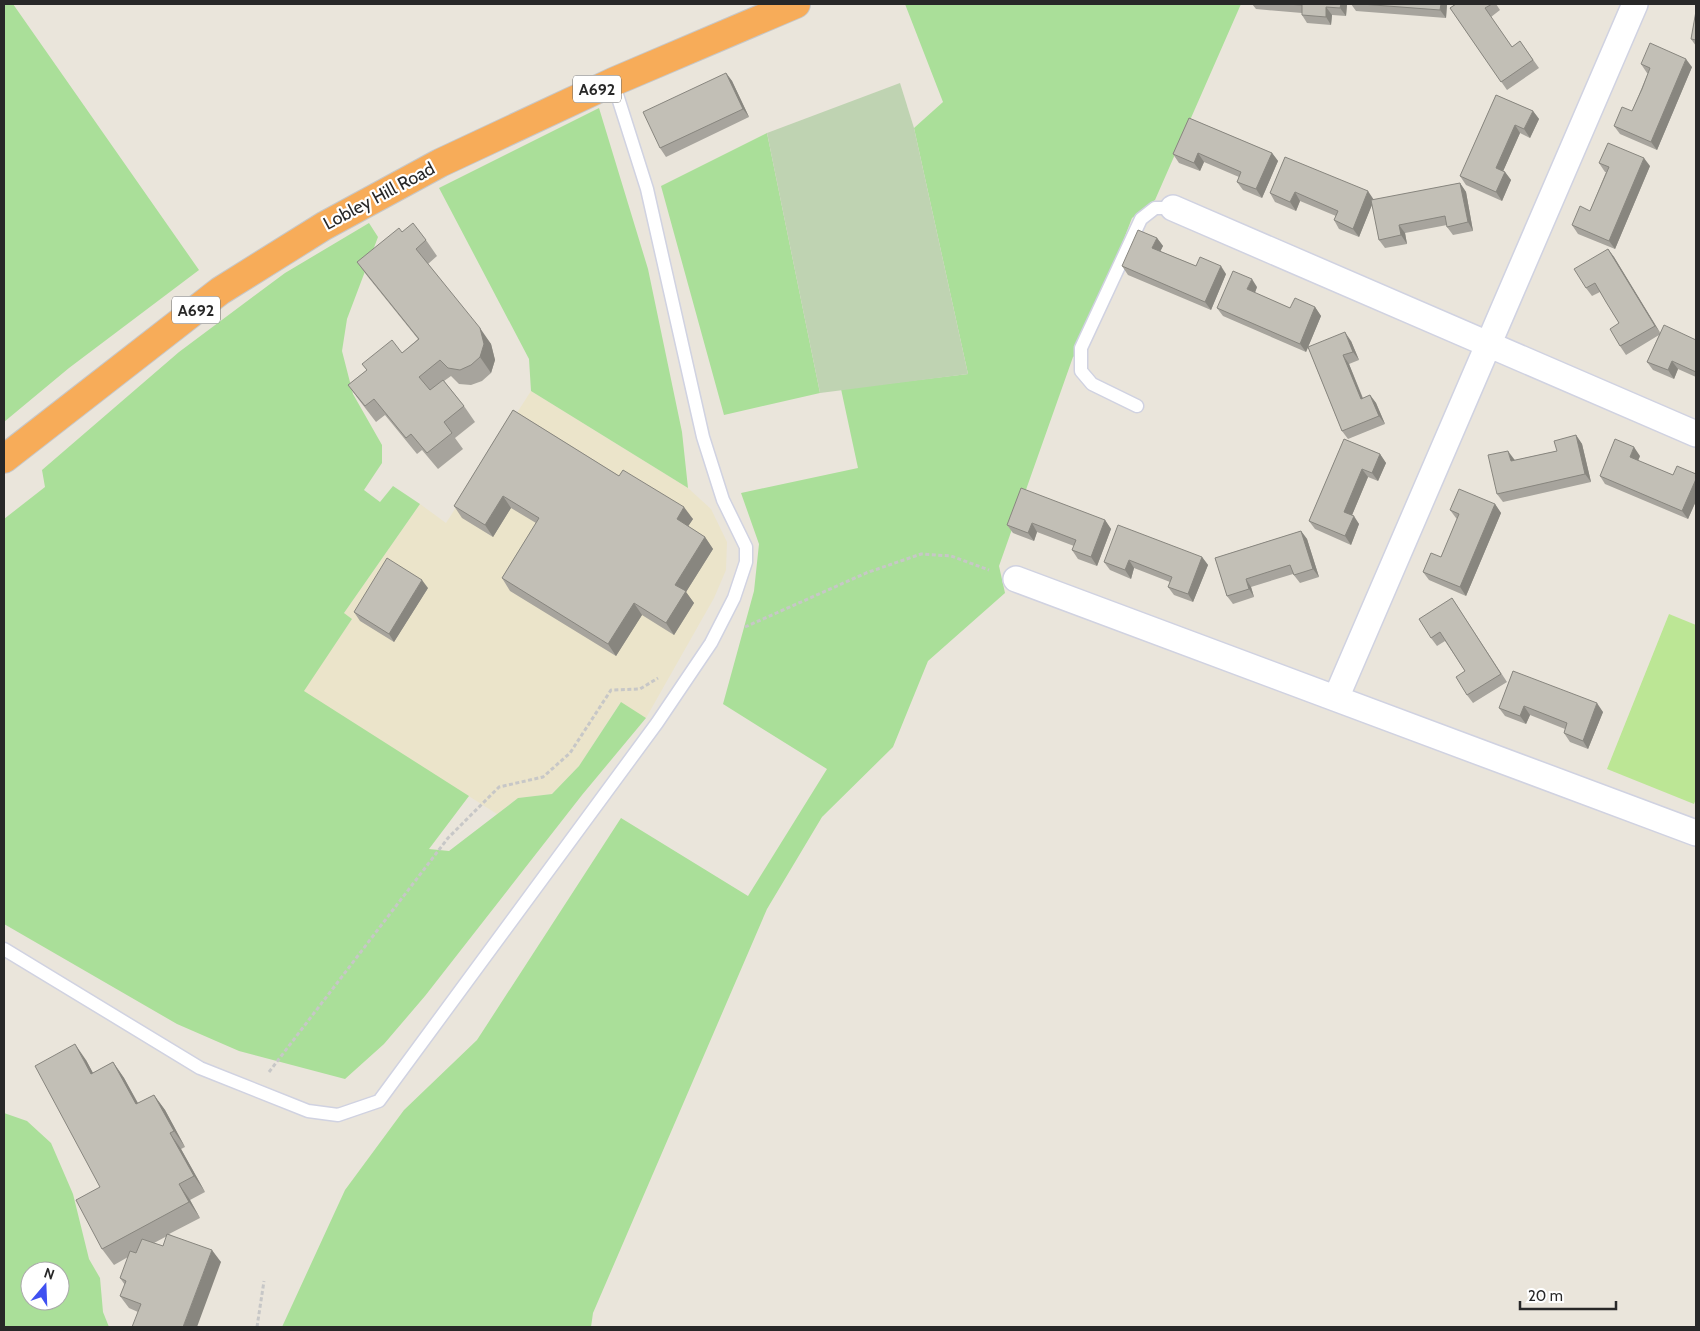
<svg xmlns="http://www.w3.org/2000/svg" width="1700" height="1331" viewBox="0 0 1700 1331" font-family="Cabin,sans-serif">
<style>
.education{fill:#ebe4ca}
.green{fill:#aadf99;fill-rule:evenodd}
.cemetery{fill:#bfd3b2}
.pitch{fill:#bce695}
.lines{fill:none;stroke-linecap:round;stroke-linejoin:round}
.lane-casing{stroke:#d0d2e1;stroke-width:15}
.street-casing{stroke:#d0d2e1;stroke-width:28}
.highway-casing{stroke:#c7c7c7;stroke-width:30}
.path{stroke:#c7c7c7;stroke-width:3;stroke-dasharray:4 2.5;stroke-linecap:butt}
.lane{stroke:#fff;stroke-width:12}
.street{stroke:#fff;stroke-width:25}
.highway{stroke:#f7ac59;stroke-width:28}
.wall{fill:#a7a49d;fill-rule:evenodd}
.shaded-wall{fill:#88867f}
.building{fill:#c2bfb6;stroke:#88867f}
.labels{text-anchor:middle;dominant-baseline:central;stroke-width:4.5;stroke-linejoin:round;paint-order:stroke}
.shield{fill:#fff;stroke:#686868;stroke-width:1}
.shield-label{font-size:16px;font-weight:bold;fill:#282828}
.street-label{font-size:18px;fill:#282828;stroke:#fff}
</style>
<rect width="100%" height="100%" fill="#eae5db"/>
<!-- education -->
<path class="education" d="M531,391L688,488L711,509L727,542L726,570L714,598L646,718L620,703L579,766L552,794L518,798L497,814L303,691L352,619L344,613L420,504L446,523Z"/>
<!-- green -->
<path class="green" d="M4,4H13L199,270L69,368L4,422Z
M905,4H1241L1155,200L1132,218L1080,352L1073,357L999,566L1005,593L928,661L893,747L822,817L767,909L593,1313L591,1327H282L345,1190L404,1110L477,1040L621,818L748,896L827,769L723,704L754,591L759,544L741,493L858,468L841,389L968,374L914,128L943,102Z
M599,108L648,269L682,432L688,488L531,391L529,359L439,188Z
M767,133L820,393L724,415L661,186Z
M369,223L378,237L347,319L342,351L353,394L382,445V463L364,490L380,502L393,486L420,504L344,613L352,619L304,691L469,796L429,849L449,851L518,798L552,794L579,766L621,702L646,718L582,795L425,996L384,1044L345,1079L239,1051L177,1024L4,924V519L45,487L42,470L179,352L285,273Z
M4,1113L27,1121L51,1143L73,1194L89,1259L100,1278L103,1312L109,1327H4ZM30,1271H60V1301H30Z"/>
<!-- cemetery -->
<path class="cemetery" d="M900,83L914,128L968,374L820,393L767,133Z"/>
<!-- pitch -->
<path class="pitch" d="M1669,614L1696,625V799L1694,804L1607,769Z"/>
<g class="lines">
<!-- lane casing -->
<g class="lane-casing">
<path id="lane" d="M1137,406L1092,384L1081,371V348L1141,219L1155,208H1173
M4,949L200,1068L308,1111L338,1115L379,1101L657,723L711,643L734,598L746,562V547L723,500L703,437L647,189L613,82"/>
</g>
<!-- street casing -->
<g class="street-casing">
<path id="street" d="M1173,208L1696,434
M1016,579L1696,833
M1336,698L1635,4"/>
</g>
<!-- highway casing -->
<g class="highway-casing">
<path id="highway" d="M4,459L220,291L324,226L440,163L613,82L796,4"/>
</g>
<!-- path -->
<path class="path" d="M745,627L866,573L921,554L951,556L989,570
M269,1072L448,838L499,787L543,777L570,753L611,690L640,689L658,678
M257,1327L264,1281"/>
<!-- lane -->
<use href="#lane" class="lane"/>
<!-- street -->
<use href="#street" class="street"/>
<!-- highway -->
<use href="#highway" class="highway"/>
</g>
<!-- wall -->
<path class="wall" d="M1252,4H1347L1346,16L1332,15L1331,25L1307,23L1302,15V13L1256,9Z
M1351,4H1447L1446,18L1356,11Z
M1456,4H1496L1500,10L1491,17L1512,47L1520,41L1539,68L1507,90L1450,8Z
M1696,11V46L1691,39Z
M1641,64L1692,67L1657,150L1620,134L1614,126L1632,111L1648,73H1647Z
M726,73L732,81L749,117L666,157L660,148Z
M1496,95L1533,111L1539,119L1530,138L1520,133L1503,171L1505,172L1511,180L1502,201L1466,185L1460,176Z
M1189,118L1272,153L1278,161L1262,198L1243,190L1237,182L1239,177L1204,162L1200,171L1179,163L1173,154Z
M1285,157L1374,200L1460,183L1466,192L1473,231L1453,235L1447,227V225L1405,233L1407,244L1385,248L1379,240L1372,204L1359,237L1339,229L1334,220L1336,216L1300,201L1296,211L1275,202L1270,193Z
M1599,163L1650,166L1615,249L1578,234L1572,225L1590,211L1606,172H1605Z
M402,232L426,240L437,256L428,264L491,344L495,360L491,373L482,381L471,385L459,384L451,376L444,381L464,406L475,422L455,438L463,449L438,469L422,450L417,454L385,415L376,422L359,400L348,385L367,370L362,364L402,353L418,339L368,277L357,262Z
M1157,238L1163,246L1160,251L1196,266L1226,274L1211,310L1128,275L1122,266Z
M1608,249L1614,257L1660,333L1696,340V377L1678,369L1674,379L1653,370L1647,362L1659,335L1626,355L1620,346L1619,323L1600,292L1592,296L1586,288Z
M1257,287L1255,293L1290,308L1315,307L1321,316L1306,352L1223,316L1217,308Z
M1351,341L1359,360L1349,364L1363,398L1370,395L1376,403L1385,424L1348,439L1342,431L1308,347Z
M513,410L619,476L693,519L688,526L705,537L713,549L686,592L694,603L674,635L642,615L616,656L510,591L502,578L536,523L511,508L493,537L462,518L454,506Z
M1576,435L1582,444L1591,482L1503,502L1497,494L1514,459L1515,460L1557,451Z
M1344,439L1380,454L1386,463L1378,481L1368,477L1352,515L1359,524L1351,545L1315,529L1309,521Z
M1640,456L1638,461L1673,475L1696,474V501L1688,519L1605,484L1600,476Z
M1495,504L1501,513L1466,596L1429,580L1423,572L1441,557L1457,519L1456,518L1450,510Z
M1105,520L1111,529L1097,566L1078,559L1072,550L1074,546L1037,532L1034,541L1013,533L1007,525Z
M1301,531L1307,539L1319,577L1300,583L1293,574L1251,587L1254,597L1233,604L1227,596L1215,558Z
M1202,557L1208,565L1193,602L1174,595L1168,587L1170,582L1134,568L1131,579L1110,570L1104,562Z
M428,588L394,642L360,621L354,612Z
M1452,598L1507,682L1473,703L1467,695L1465,671L1445,641L1437,646L1431,638Z
M1513,671L1603,712L1588,749L1570,742L1564,733L1565,729L1530,715L1526,724L1505,716L1499,708Z
M86,1060L93,1073L113,1062L124,1078L138,1103L154,1095L165,1110L185,1147L181,1149L205,1192L190,1200L200,1218L169,1234L221,1262L138,1312L129,1308L120,1296L125,1285L120,1278L128,1257L114,1265L102,1249L100,1187ZM167,1236L163,1246L154,1243Z"/>
<!-- shaded-wall -->
<path class="shaded-wall" d="M1341,4H1347L1346,16L1340,8Z
M1441,4H1447L1446,18L1440,10Z
M1326,7L1332,15L1331,25L1326,17Z
M1686,59L1692,67L1657,150L1651,142Z
M726,73L732,81L749,117L743,109Z
M1533,111L1539,119L1530,138L1524,129Z
M1515,125L1520,133L1501,176L1496,168Z
M1198,153L1204,162L1200,171L1194,163Z
M1272,153L1278,161L1262,198L1256,189Z
M1644,158L1650,166L1615,249L1609,241Z
M1505,172L1511,180L1502,201L1496,192Z
M1460,183L1466,192L1473,231L1468,222Z
M1368,191L1374,200L1359,237L1353,229Z
M1295,192L1300,201L1296,211L1290,202Z
M1399,225L1405,233L1407,244L1401,235Z
M1157,238L1163,246L1158,256L1152,248Z
M1608,249L1614,257L1661,334L1655,326Z
M1221,266L1226,274L1211,310L1205,302Z
M1252,279L1257,287L1253,297L1247,289Z
M1315,307L1321,316L1306,352L1300,344Z
M480,328L491,344L495,360L491,373L480,357Z
M1345,332L1351,341L1359,360L1353,352Z
M1343,355L1349,364L1366,407L1361,399Z
M1672,361L1678,369L1674,379L1668,370Z
M1370,395L1376,403L1385,424L1379,416Z
M1576,435L1582,444L1591,482L1585,474Z
M1634,447L1640,456L1636,465L1630,457Z
M1508,451L1514,459L1517,469L1511,461Z
M1380,454L1386,463L1378,481L1372,473Z
M1362,469L1368,477L1350,520L1344,512Z
M1696,479V501L1688,519L1682,511Z
M503,496L511,508L493,537L485,525Z
M1495,504L1501,513L1466,596L1460,587Z
M684,507L693,519L685,531L677,519Z
M1354,516L1359,524L1351,545L1345,536Z
M1105,520L1111,529L1097,566L1091,557Z
M1032,523L1037,532L1034,541L1028,533Z
M1301,531L1307,539L1319,577L1313,569Z
M705,537L713,549L686,592L694,603L674,635L666,623L675,585Z
M1202,557L1208,565L1193,602L1188,594Z
M1129,560L1134,568L1131,579L1125,570Z
M1246,579L1251,587L1254,597L1249,589Z
M422,580L428,588L394,642L389,634Z
M634,603L642,615L616,656L608,644Z
M1597,703L1603,712L1588,749L1583,741Z
M1524,706L1530,715L1526,724L1520,716Z
M75,1044L86,1060L102,1090L91,1074Z
M113,1062L124,1078L147,1120L136,1104Z
M154,1095L165,1110L185,1147L174,1131Z
M170,1133L181,1149L205,1192L194,1176Z
M179,1184L190,1200L200,1218L189,1202Z
M212,1250L221,1262L197,1327H183Z"/>
<!-- building -->
<path class="building" d="M1285,4H1341L1340,8L1326,7V17L1302,15V5Z
M1361,4H1441L1440,10Z
M1456,4H1492L1485,8L1512,47L1520,41L1533,60L1501,82L1450,8Z
M1696,11V40L1691,39Z
M1650,43L1686,59L1651,142L1614,126L1622,107L1632,111L1642,89L1650,68L1641,64Z
M726,73L743,109L660,148L643,112Z
M1496,95L1533,111L1524,129L1515,125L1496,168L1505,172L1496,192L1460,176Z
M1189,118L1272,153L1256,189L1237,182L1241,172L1198,153L1194,163L1173,154Z
M1608,143L1644,158L1609,241L1572,225L1580,206L1590,211L1609,167L1599,163Z
M1285,157L1368,191L1353,229L1334,220L1338,211L1295,192L1290,202L1270,193Z
M1460,183L1468,222L1447,227L1445,216L1399,225L1401,235L1379,240L1371,200Z
M413,223L426,240L416,249L480,328L484,344L480,357L471,365L460,370L448,368L440,360L419,377L430,390L443,380L464,406L444,422L452,433L427,453L411,434L406,438L374,399L365,406L348,385L367,370L362,364L392,340L402,353L419,339L357,262L399,228L402,232Z
M1138,230L1157,238L1152,248L1196,266L1200,257L1221,266L1205,302L1122,266Z
M1608,249L1655,326L1620,346L1610,329L1619,323L1606,302L1595,283L1586,288L1574,269Z
M1233,271L1252,279L1247,289L1290,308L1295,298L1315,307L1300,344L1217,308Z
M1664,325L1696,340V372L1672,361L1668,370L1647,362Z
M1345,332L1353,352L1343,355L1361,399L1370,395L1379,416L1342,431L1308,347Z
M513,410L619,476L623,470L684,507L677,519L705,537L675,585L686,591L666,623L634,603L608,644L502,578L539,518L503,496L485,525L454,506Z
M1576,435L1585,474L1497,494L1488,455L1508,451L1511,461L1557,451L1554,441Z
M1344,439L1380,454L1372,473L1362,469L1344,512L1354,516L1345,536L1309,521Z
M1615,439L1634,447L1630,457L1673,475L1677,466L1696,474V479L1682,511L1600,476Z
M1021,488L1105,520L1091,557L1072,550L1076,540L1032,523L1028,533L1007,525Z
M1459,489L1495,504L1460,587L1423,572L1431,553L1441,557L1459,514L1450,510Z
M1118,525L1202,557L1188,594L1168,587L1172,577L1129,560L1125,570L1104,562Z
M1301,531L1313,569L1294,575L1290,565L1246,579L1249,589L1227,596L1215,558Z
M387,558L422,580L389,634L354,612Z
M1452,598L1501,674L1467,695L1456,677L1465,671L1440,632L1431,638L1419,619Z
M1513,671L1597,703L1583,741L1564,733L1567,723L1524,706L1520,716L1499,708Z
M75,1044L91,1074L113,1062L136,1104L154,1095L174,1131L170,1133L194,1176L179,1184L189,1202L102,1249L76,1200L100,1187L35,1066Z
M167,1234L212,1250L183,1327H132L141,1304L120,1296L126,1281L120,1278L130,1251L136,1253L142,1239L163,1246Z"/>
<g class="labels">
<!-- shield labels -->
<g class="shield">
<rect x="573" y="75.5" width="48" height="27" rx="4"/>
<rect x="172" y="296.5" width="48" height="27" rx="4"/>
</g>
<g class="shield-label">
<text x="597" y="89">A692</text>
<text x="196" y="310">A692</text>
</g>
<!-- street labels -->
<g class="street-label">
<text transform="translate(379 196) rotate(-28)">Lobley Hill Road</text>
</g>
</g>
<!-- border -->
<rect width="1700" height="1331" fill="none" stroke="#282828" stroke-width="10"/>
<!-- north arrow -->
<g transform="translate(45 1286) rotate(19)"><circle r="24" fill="#ffffff" stroke="#a9a9a9"/>
<path d="M0-4L9 19L0 12L-9 19Z" fill="#4051f1"/>
<text y="-8" font-size="14" font-weight="bold" text-anchor="middle" fill="#282828">N</text>
</g>
<!-- scale -->
<path d="M1520 1301v8h96v-8" fill="none" stroke="#282828" stroke-width="2.5"/>
<text x="1528" y="1301" font-size="15" fill="#282828" stroke="#ffffff" stroke-width="4" paint-order="stroke">20 m</text>
</svg>
